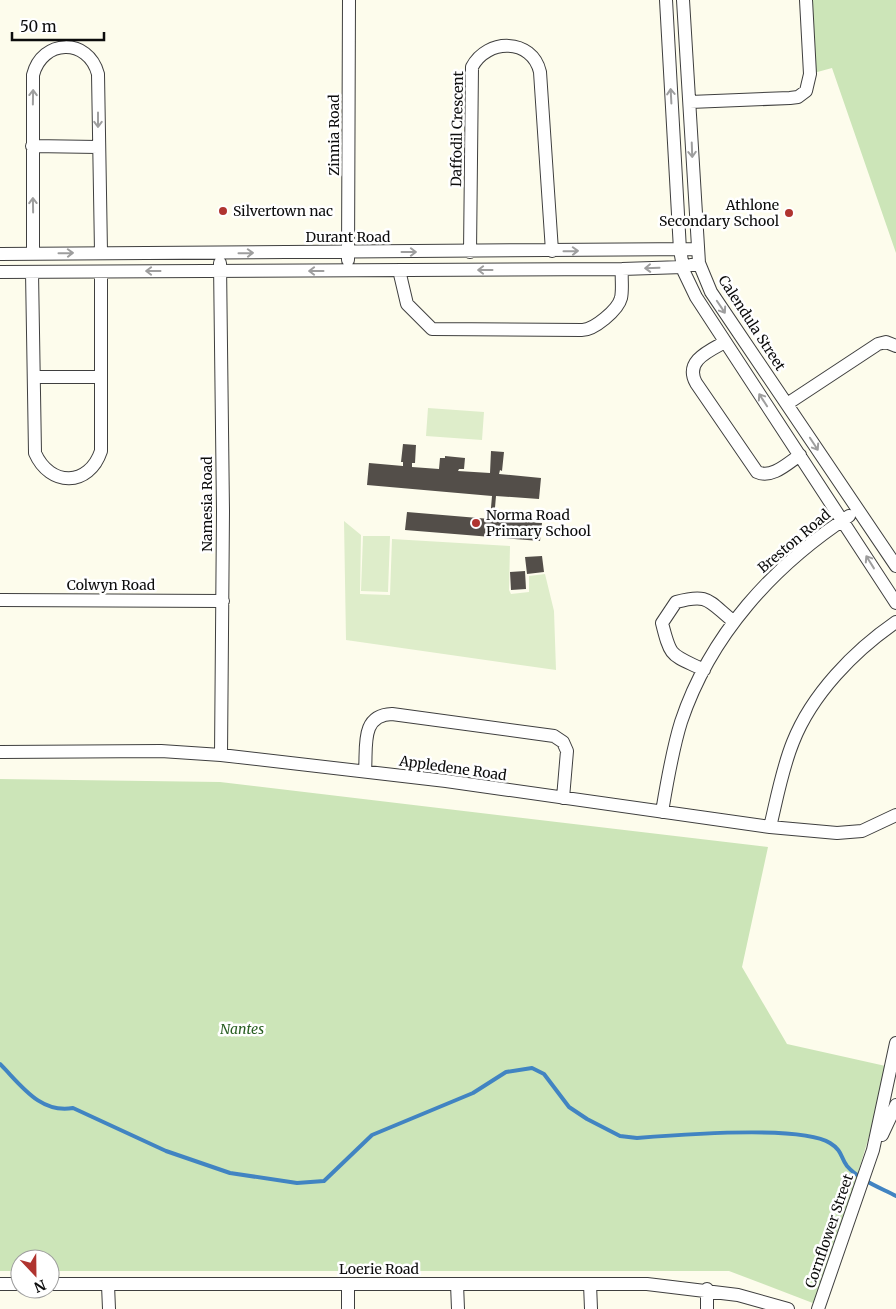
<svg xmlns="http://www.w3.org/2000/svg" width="896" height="1309" viewBox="0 0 896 1309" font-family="Merriweather,serif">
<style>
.green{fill:#cce5b8}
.pitch{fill:#deedca}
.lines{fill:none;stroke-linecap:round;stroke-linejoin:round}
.stream{stroke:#4184c2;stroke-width:4}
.building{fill:#534e49}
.minor-casing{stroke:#3f3f3f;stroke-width:14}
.minor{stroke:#fff;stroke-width:12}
.oneway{stroke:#9e9e9e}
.poi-dot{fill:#b0342f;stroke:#fff;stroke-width:2}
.labels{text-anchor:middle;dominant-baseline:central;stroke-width:5;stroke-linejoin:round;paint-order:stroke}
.street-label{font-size:14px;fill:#0c0c0c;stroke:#fff}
.poi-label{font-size:14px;fill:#0c0c0c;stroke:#fff;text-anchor:start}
.park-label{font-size:14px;font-style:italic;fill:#295e22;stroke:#fff}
</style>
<rect width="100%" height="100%" fill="#fdfcec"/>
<!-- green -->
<path class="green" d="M806,0H896V253L832,68L810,74Z
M0,779L220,782L768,847L742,967L787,1044L890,1067L818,1305L729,1271H50V1259H20V1271H0Z"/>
<!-- pitch -->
<path class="pitch" d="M428,408L484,412L482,440L426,436Z
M344,521L361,535L360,594L390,595L392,539L510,546L509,590L511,594L529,592V576L545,574L554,611L556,670L346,640Z
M363,536H390L388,592L361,591Z"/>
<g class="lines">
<!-- stream -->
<path class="stream" d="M0,1064C21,1085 40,1114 73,1108L166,1151L230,1173L297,1183L324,1181L372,1135L473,1093L506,1072L532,1068L544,1074L569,1107L587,1119L620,1136L637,1138C674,1135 802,1125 830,1143C843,1151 840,1157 847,1166C859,1180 881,1188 896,1196"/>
</g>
<!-- building -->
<path class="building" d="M403,444L416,445L415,463H412V467L439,469L440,458H445V456L465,458L464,469H459L458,471L490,473L491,451L504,452L502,471L500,470L499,474L541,478L539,499L496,496L494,519L542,523L540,541L405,530L407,512L490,519L492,496L367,485L369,463L403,466V462H401Z
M542,556L544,572L527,574L525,557Z
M525,571L526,589L511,590L510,572Z"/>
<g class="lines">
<!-- minor casing -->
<g class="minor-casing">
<path id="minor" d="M666,0L680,250L684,272L696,297L896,603
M683,0L699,263L711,292L896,566
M690,102L790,98L798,97L806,91L810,74L806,0
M32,146L98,147
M470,252L472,67C487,38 532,38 540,72L552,251
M0,254L697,249
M33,254V75C42,39 88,37 98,74L101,252
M348,260L349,0
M220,263L223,511L221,755
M399,270L407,304L432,329L582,330C594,330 618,310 621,298C623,289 621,278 622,269
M0,272L622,269L683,267L699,263
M32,272L35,453C50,487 89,487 101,451V272
M725,342C709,351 684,361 696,383L757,472C772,479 788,463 800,455
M35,377H101
M787,404L878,344L886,342L896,346
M0,600L223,601
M704,670C671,654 671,659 662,623L676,602C709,593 708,601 733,621
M0,752L161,751L221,755L446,781L770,827L837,833L862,831L896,815
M365,771C367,747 360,715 392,714L554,736L563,742L567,751L563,798
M662,812C667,782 672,751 681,722C710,635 773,566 849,516
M770,827C777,798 782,769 793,742C812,694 854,651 896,622
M882,1135L896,1105
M0,1284H20
M50,1284H647L738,1295L788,1309
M457,1284L458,1309
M590,1284L591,1309
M108,1285L109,1309
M707,1289V1309
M348,1309V1285
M818,1309L873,1150L896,1043"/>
</g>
<!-- minor -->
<use href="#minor" class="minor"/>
</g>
<!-- one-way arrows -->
<defs><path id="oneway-shaft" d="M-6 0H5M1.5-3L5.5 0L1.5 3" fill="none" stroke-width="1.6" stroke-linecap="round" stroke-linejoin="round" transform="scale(1.25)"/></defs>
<g class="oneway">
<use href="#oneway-shaft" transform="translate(671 96) rotate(-93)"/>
<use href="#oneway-shaft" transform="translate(33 97) rotate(-89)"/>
<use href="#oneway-shaft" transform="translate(98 120) rotate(90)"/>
<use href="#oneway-shaft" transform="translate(692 150) rotate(88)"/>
<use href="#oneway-shaft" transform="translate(33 205) rotate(-91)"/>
<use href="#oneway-shaft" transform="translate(571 251) rotate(-1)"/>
<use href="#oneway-shaft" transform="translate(409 252)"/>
<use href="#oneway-shaft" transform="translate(66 253) rotate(-1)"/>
<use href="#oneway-shaft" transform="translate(246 253) rotate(-1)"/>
<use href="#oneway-shaft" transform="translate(652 268) rotate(178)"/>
<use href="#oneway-shaft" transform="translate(485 270) rotate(180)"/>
<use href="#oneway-shaft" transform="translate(153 271) rotate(180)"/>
<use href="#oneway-shaft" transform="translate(316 271) rotate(180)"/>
<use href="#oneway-shaft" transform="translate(721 307) rotate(56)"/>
<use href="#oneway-shaft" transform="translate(763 400) rotate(-123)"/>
<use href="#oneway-shaft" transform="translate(814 444) rotate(57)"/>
<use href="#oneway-shaft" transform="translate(870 562) rotate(-122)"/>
</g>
<!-- markers -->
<g class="poi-dot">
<circle cx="223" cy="211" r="5"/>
<circle cx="789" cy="213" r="5"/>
<circle cx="476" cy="523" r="5"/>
</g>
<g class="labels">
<!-- street labels -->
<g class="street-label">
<text transform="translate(457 129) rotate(-89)">Daffodil Crescent</text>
<text transform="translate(334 135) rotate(-90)">Zinnia Road</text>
<text x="348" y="237">Durant Road</text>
<text transform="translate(752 323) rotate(57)">Calendula Street</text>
<text transform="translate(207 504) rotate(-90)">Namesia Road</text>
<text transform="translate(794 541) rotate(-40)">Breston Road</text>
<text x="111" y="585">Colwyn Road</text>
<text transform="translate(453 768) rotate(8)">Appledene Road</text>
<text transform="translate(829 1231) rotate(-71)">Cornflower Street</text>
<text x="379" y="1269">Loerie Road</text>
</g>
<!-- poi labels -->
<g class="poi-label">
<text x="779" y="205" text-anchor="end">Athlone<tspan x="779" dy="16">Secondary School</tspan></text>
<text x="233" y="211">Silvertown nac</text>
<text x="486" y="515">Norma Road<tspan x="486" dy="16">Primary School</tspan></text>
</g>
<!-- park labels -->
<g class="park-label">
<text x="242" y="1029">Nantes</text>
</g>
</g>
<!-- north arrow -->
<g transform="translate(35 1274) rotate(158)"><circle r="24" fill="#ffffff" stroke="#9e9e9e"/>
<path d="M0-4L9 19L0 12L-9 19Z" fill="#b0342f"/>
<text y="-8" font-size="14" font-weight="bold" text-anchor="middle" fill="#0c0c0c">N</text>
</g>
<!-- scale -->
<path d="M12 32v8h92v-8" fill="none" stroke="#0c0c0c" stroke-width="2.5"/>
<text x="20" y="32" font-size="15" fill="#0c0c0c" stroke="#ffffff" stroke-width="4" paint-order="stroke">50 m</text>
</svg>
